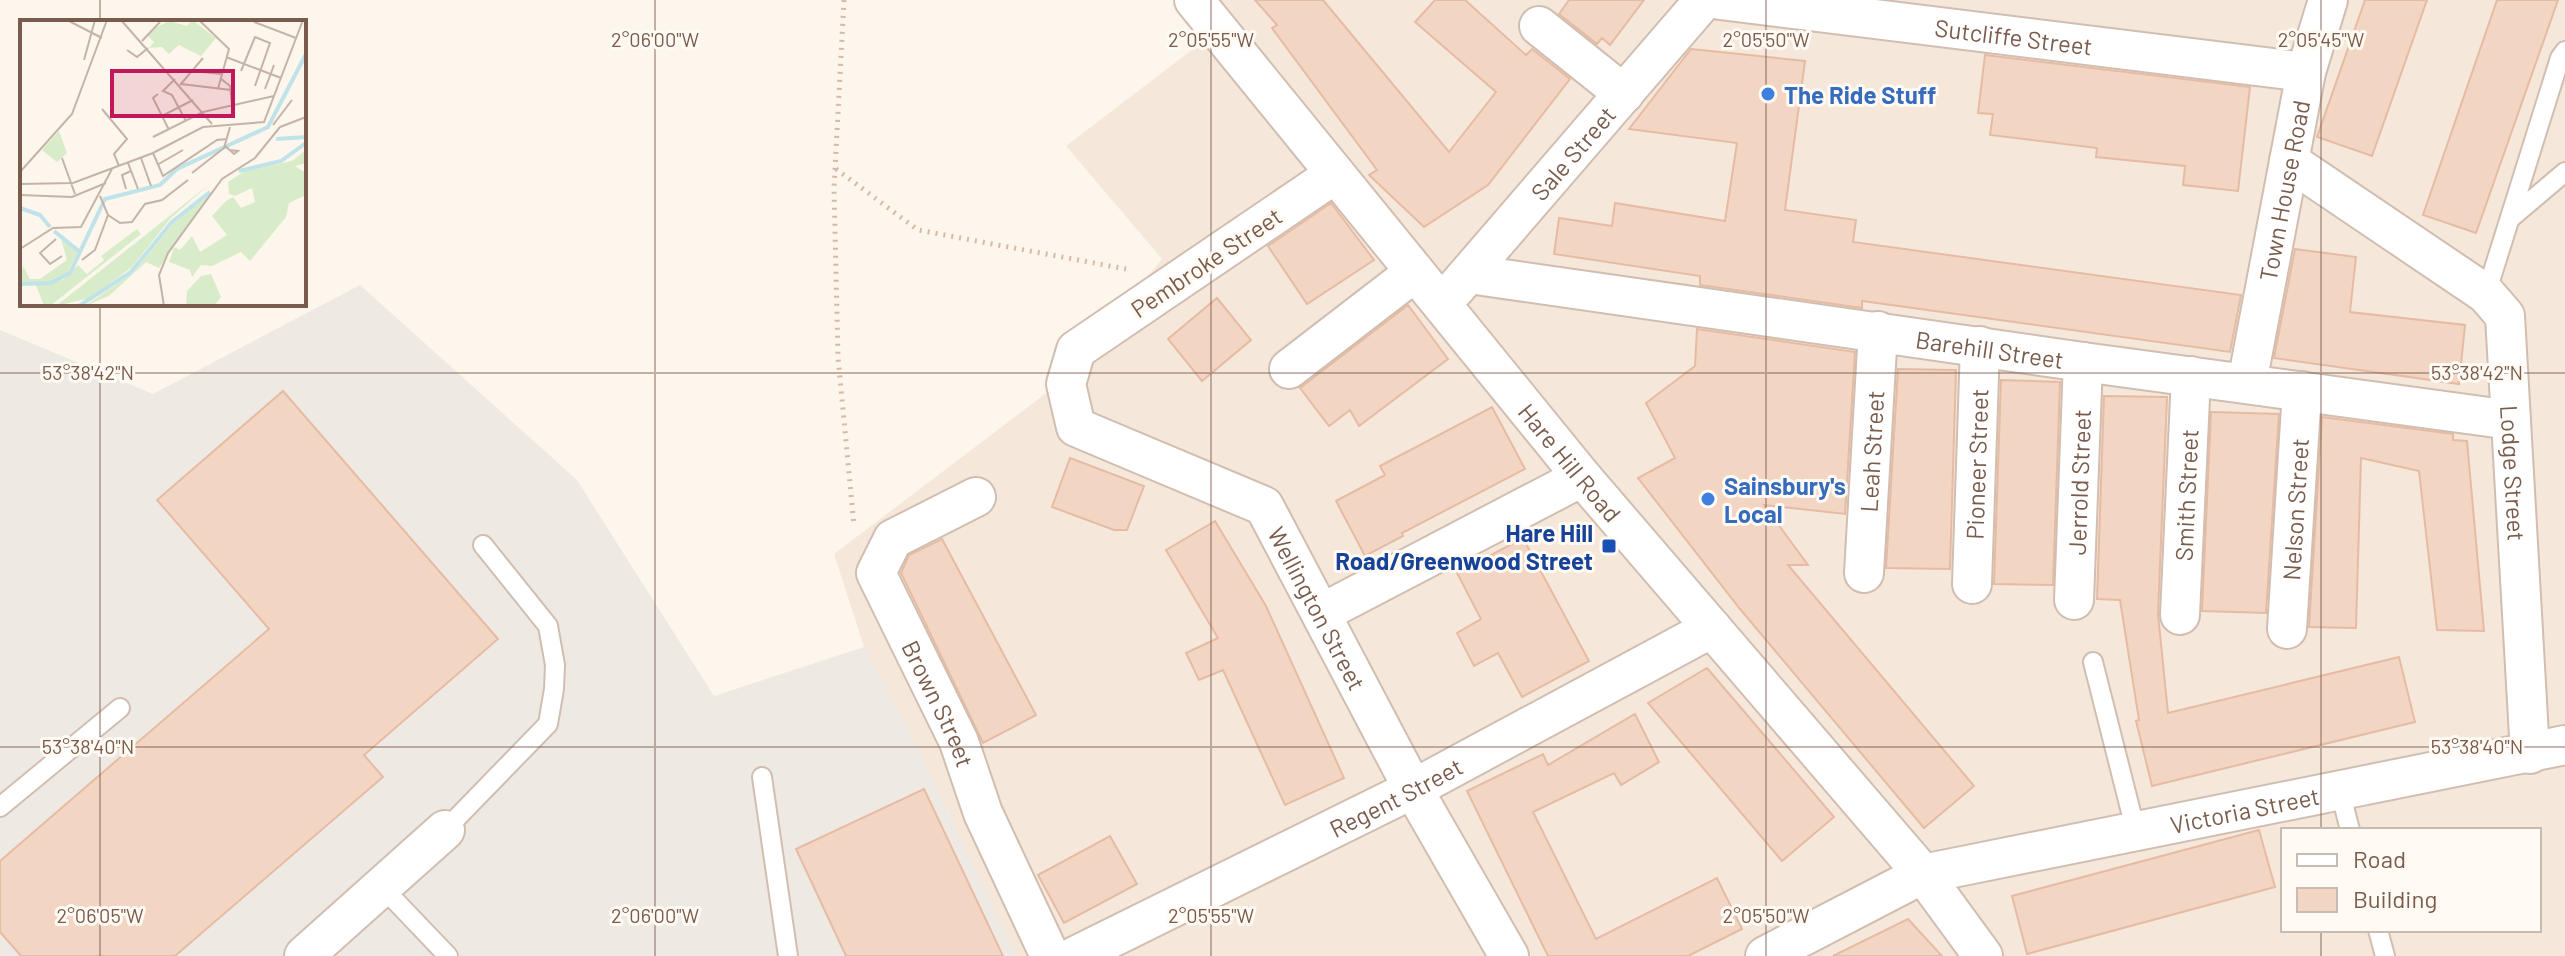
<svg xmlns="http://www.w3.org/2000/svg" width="2565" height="956" viewBox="0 0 2565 956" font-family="Barlow,sans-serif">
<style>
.residential{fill:#f5e8da;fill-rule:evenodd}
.industrial{fill:#efe9e4}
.building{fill:#f3d5c3;stroke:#e6bba3;stroke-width:2}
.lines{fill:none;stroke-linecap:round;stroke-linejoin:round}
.service-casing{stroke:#d1beb0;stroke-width:22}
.minor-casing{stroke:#d1beb0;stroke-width:42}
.path{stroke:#d9b8a5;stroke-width:5;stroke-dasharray:2 6;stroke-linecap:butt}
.service{stroke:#fff;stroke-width:18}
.minor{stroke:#fff;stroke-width:38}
.ticks{fill:none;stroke:#7a5c4d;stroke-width:2;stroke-opacity:0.45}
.shop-dot{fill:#3f7fe0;stroke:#fffaf3;stroke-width:3}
.transit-dot{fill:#1a4fb4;stroke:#fffaf3;stroke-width:3}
.labels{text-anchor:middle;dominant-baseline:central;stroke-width:6;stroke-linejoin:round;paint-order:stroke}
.street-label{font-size:24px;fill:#7a5c4d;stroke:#fffaf3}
.shop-label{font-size:24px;font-weight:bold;fill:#366cbe;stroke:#fffaf3;text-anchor:start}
.transit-label{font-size:24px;font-weight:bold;fill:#164399;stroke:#fffaf3;text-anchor:end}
.inset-river{fill:none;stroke:#bfe3e8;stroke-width:4}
.inset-road{fill:none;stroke:#c5b3a7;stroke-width:2}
.view{fill:#c2185b;fill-opacity:0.15;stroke:#c2185b;stroke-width:4}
.inset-edge{fill:none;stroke:#7a5c4d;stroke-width:4}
.ticks-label{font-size:20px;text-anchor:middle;fill:#7a5c4d;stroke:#fffaf3;stroke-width:6;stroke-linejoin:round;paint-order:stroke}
</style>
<rect width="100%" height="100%" fill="#fdf6ec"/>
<!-- residential -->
<path class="residential" d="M1210,0H2565V956H1017L914,741L864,647L834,554L1062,381L1162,259L1066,146L1218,30ZM2283,830H2539V930H2283Z"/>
<!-- industrial -->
<path class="industrial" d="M360,285L577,480L714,696L864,647L914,741L1017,956H0V330L153,394Z"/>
<!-- building -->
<path class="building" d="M1255,0H1323L1449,152L1496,92L1415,22L1435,0H1465L1526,55L1532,49L1570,79L1488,185L1424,227L1369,175L1377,170L1272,28L1277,25Z
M1569,0H1644L1610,45L1602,38L1597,44L1559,14Z
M2365,0H2427L2372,156L2317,137Z
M2497,0H2558L2476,233L2423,215Z
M1691,49L1805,61L1785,210L1856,220L1853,242L2241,295L2230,352L1862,301V308L1700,285V276L1554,254L1559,218L1612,226L1615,203L1725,221L1737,143L1629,129Z
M1985,55L2250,87L2238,191L2183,185L2185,166L2096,157L2097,148L1990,135L1993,114L1978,113Z
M1331,203L1374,260L1307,304L1268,246Z
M2295,249L2356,257L2350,312L2465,325L2459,384L2274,358Z
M1217,298L1251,340L1202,381L1168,339Z
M1408,305L1448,359L1359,426L1350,410L1329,426L1300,388Z
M1697,329L1855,352L1845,514L1764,505L1808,565H1788L1974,786L1924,828L1740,609L1638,478L1675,458L1646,403L1695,366Z
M1898,369L1956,370L1950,569L1886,568Z
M2001,380L2060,382L2053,585L1994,584Z
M283,391L498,639L364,755L383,777L175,956H21L0,932V861L269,629L157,500Z
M2104,396L2167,397L2158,614L2168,713L2399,657L2415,722L2152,786L2136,721L2139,720L2120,600L2097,599Z
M1492,407L1525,469L1402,533L1403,536L1365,556L1336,501L1385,475L1380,466Z
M2211,412L2279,414L2266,613L2202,611Z
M2322,417L2453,434V440L2467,441L2484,631L2437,630L2419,471L2361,458L2356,628L2309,627Z
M1070,458L1144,486L1127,530H1114L1052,507Z
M1215,521L1266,606L1344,778L1285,805L1223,670L1199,680L1186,653L1218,638L1166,550Z
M1523,538L1589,661L1522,697L1498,653L1474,666L1457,633L1481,619L1457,573Z
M942,539L1036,715L983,743L901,573L909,555Z
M1707,668L1834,817L1782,861L1648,703Z
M1635,714L1659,762L1621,785L1614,773L1533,812L1596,939L1717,878L1742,929L1688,956H1548L1467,791L1543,754L1548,765Z
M924,789L1003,956H846L796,849Z
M2259,830L2275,887L2027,954L2012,896Z
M1110,836L1137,884L1064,923L1038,875Z
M1908,919L1942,956H1833Z"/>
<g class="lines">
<!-- service casing -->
<g class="service-casing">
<path id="service" d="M2512,217L2565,172
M2486,294L2560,58L2565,51
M2093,662L2136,832
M762,777L788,956
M2340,791L2350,830
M0,807L120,708
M445,830L548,724L554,689L555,665L548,626L483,545
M383,888L448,956
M2378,930L2385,956"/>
</g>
<!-- minor casing -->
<g class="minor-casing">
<g id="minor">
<path id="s1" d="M1194,0L1582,477L1923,874L1983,956"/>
<path id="s2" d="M1720,0L2306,72"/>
<path d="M1539,26L1624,94"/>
<path id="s3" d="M2289,161L2486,294L2505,316L2530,754"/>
<path id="s4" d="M1335,174L1076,350L1066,384L1076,427L1264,506L1413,789L1509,956"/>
<path id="s5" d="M1469,274L2083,362L2511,420"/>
<path id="s6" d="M1455,289L1704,0"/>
<path d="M1289,369L1415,272"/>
<path id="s7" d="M2247,383L2306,72L2328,0"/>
<path id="s8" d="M976,497L893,539L876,573L959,742L983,813L1050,956"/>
<path id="s9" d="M1864,573L1878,331"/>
<path id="s10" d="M1972,584L1980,346"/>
<path id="s11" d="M2074,600L2083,362"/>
<path d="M1322,613L1582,477"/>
<path id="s12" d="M2180,615L2191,376"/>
<path id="s13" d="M2287,629L2302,391"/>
<path d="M304,956L445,830"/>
<path id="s14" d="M1075,956L1413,789L1712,628"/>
<path id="s15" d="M1765,956L1923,874L2565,745"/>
</g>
</g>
<!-- path -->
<path class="path" d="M844,0L834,188L838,357L854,526
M836,169L918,230L1126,269"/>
<!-- service -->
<use href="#service" class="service"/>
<!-- minor -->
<use href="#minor" class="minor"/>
</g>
<!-- ticks -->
<path class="ticks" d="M100,0V22M655,0V956M1211,0V956M1766,0V956M2321,0V830M100,304V956M0,373H2565M0,747H2565M2321,930V956"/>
<!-- markers -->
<g class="shop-dot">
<circle cx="1768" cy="94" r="8"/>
<circle cx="1708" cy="499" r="8"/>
</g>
<rect class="transit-dot" x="1601" y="538" width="16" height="16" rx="4"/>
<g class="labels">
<!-- street labels -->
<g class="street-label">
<text stroke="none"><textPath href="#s2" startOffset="296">Sutcliffe Street</textPath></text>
<text stroke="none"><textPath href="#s6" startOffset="180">Sale Street</textPath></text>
<text stroke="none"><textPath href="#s7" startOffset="196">Town House Road</textPath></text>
<text transform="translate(1206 262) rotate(-34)">Pembroke Street</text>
<text stroke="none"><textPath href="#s5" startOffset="526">Barehill Street</textPath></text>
<text stroke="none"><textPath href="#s9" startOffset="122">Leah Street</textPath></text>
<text stroke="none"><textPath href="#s1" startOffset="596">Hare Hill Road</textPath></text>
<text stroke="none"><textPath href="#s10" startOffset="120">Pioneer Street</textPath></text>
<text stroke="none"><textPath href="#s3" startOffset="424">Lodge Street</textPath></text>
<text stroke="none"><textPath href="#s11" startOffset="118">Jerrold Street</textPath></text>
<text stroke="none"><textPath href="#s12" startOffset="120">Smith Street</textPath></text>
<text stroke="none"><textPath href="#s13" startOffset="120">Nelson Street</textPath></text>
<text stroke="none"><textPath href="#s4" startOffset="712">Wellington Street</textPath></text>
<text stroke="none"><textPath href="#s8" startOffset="276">Brown Street</textPath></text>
<text stroke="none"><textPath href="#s14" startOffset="358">Regent Street</textPath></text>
<text stroke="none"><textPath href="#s15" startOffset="506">Victoria Street</textPath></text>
</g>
<!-- shop labels -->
<g class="shop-label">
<text x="1784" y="94">The Ride Stuff</text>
<text x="1724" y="485">Sainsbury's<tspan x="1724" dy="28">Local</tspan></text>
</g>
<!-- transit labels -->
<g class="transit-label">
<text x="1593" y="532">Hare Hill<tspan x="1593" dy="28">Road/Greenwood Street</tspan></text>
</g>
</g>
<!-- overview -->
<g transform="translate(20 20)">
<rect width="286" height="286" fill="#fdf6ec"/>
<path d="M172,0L196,18L181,36L159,25L149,34L142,27L129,28L134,22L128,16L137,7L149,1L167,6ZM39,111L47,133L37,142L22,130ZM286,130V143L275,146L286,153V175L269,183L266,197L230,241L221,232L192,246L181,245L172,257L170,250L149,242L154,227L160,230L172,216L180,232L207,215L192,196L206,181L213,177L221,188L235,182L232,168L215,176L209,174L208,162L225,151L272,141ZM191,163L151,198L112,247L70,278L36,286ZM192,172L139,248L126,242L89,276L65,286L114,252L154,203ZM117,209L121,214L30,286H24L16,265L43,260L58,245L67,254L84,240L81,236ZM41,219L58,231L48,252L35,262L0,263L3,246L10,259H20L47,240ZM191,254L201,277L194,286H166L167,271L181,256Z" fill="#d8ecc9"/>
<path class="inset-river" d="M256,119L286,117M219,151L261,141L286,123M0,188L20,195L30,207M34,211L60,232M0,264L31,263L50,253L85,179L140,165L157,149L248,107L286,34M59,286L111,252L152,202L190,172"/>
<path class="inset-road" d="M47,0L82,18M101,0L192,104M179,0L209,29L198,69M234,2L276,18M122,21L140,2M107,30L117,37L128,28M206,37L261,58M64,40L75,0M173,51L201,54M221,51L235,17L250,23L235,66M200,58L210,66L212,86M155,59L143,71L152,75L166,101M161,64L211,70M160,65L183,38M245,69L254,45M138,74L133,78L149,110M82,89L107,119L94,134L99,146M142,96L173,80M253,105L272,80M260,107L286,97M133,117L183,92L254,76M205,126L214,134L218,131L209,130M133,133L143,156L197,120L207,119M42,138L55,174M121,138L131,166M108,143L118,169M137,145L163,130M0,152L52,94L87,0M172,153L204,128L210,107M0,164L53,163L133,133L183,107L244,102L283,0M106,169L102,155L111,151M0,175L52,177L86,163M88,195L100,203L112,202L125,184L142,180L168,160M36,219L20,233L30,244L42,236M0,229L33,208L61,207L92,149M62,240L75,230L88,195L80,176M144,286L139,255L148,233L202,159L235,138L260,107"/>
<path class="view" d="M92,51H213V96H92Z"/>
<rect width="286" height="286" class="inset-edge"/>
</g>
<g class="ticks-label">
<text x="655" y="47">2°06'00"W</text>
<text x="1211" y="47">2°05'55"W</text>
<text x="1766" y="47">2°05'50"W</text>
<text x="2321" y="47">2°05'45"W</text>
<text x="88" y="380">53°38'42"N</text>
<text x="2477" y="380">53°38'42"N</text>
<text x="88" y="754">53°38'40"N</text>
<text x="2477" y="754">53°38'40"N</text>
<text x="100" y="923">2°06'05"W</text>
<text x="655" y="923">2°06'00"W</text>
<text x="1211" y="923">2°05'55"W</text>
<text x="1766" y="923">2°05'50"W</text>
</g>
<!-- legend -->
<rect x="2281" y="828" width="260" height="104" fill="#fffaf3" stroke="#cabbb1" stroke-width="2"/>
<rect x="2297" y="854" width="40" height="12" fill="#ffffff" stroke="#cabbb1" stroke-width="2"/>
<text x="2353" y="868" font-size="24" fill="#7a5c4d">Road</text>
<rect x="2297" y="888" width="40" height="24" fill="#f3d5c3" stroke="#cabbb1" stroke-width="2"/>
<text x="2353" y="908" font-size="24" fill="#7a5c4d">Building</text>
</svg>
